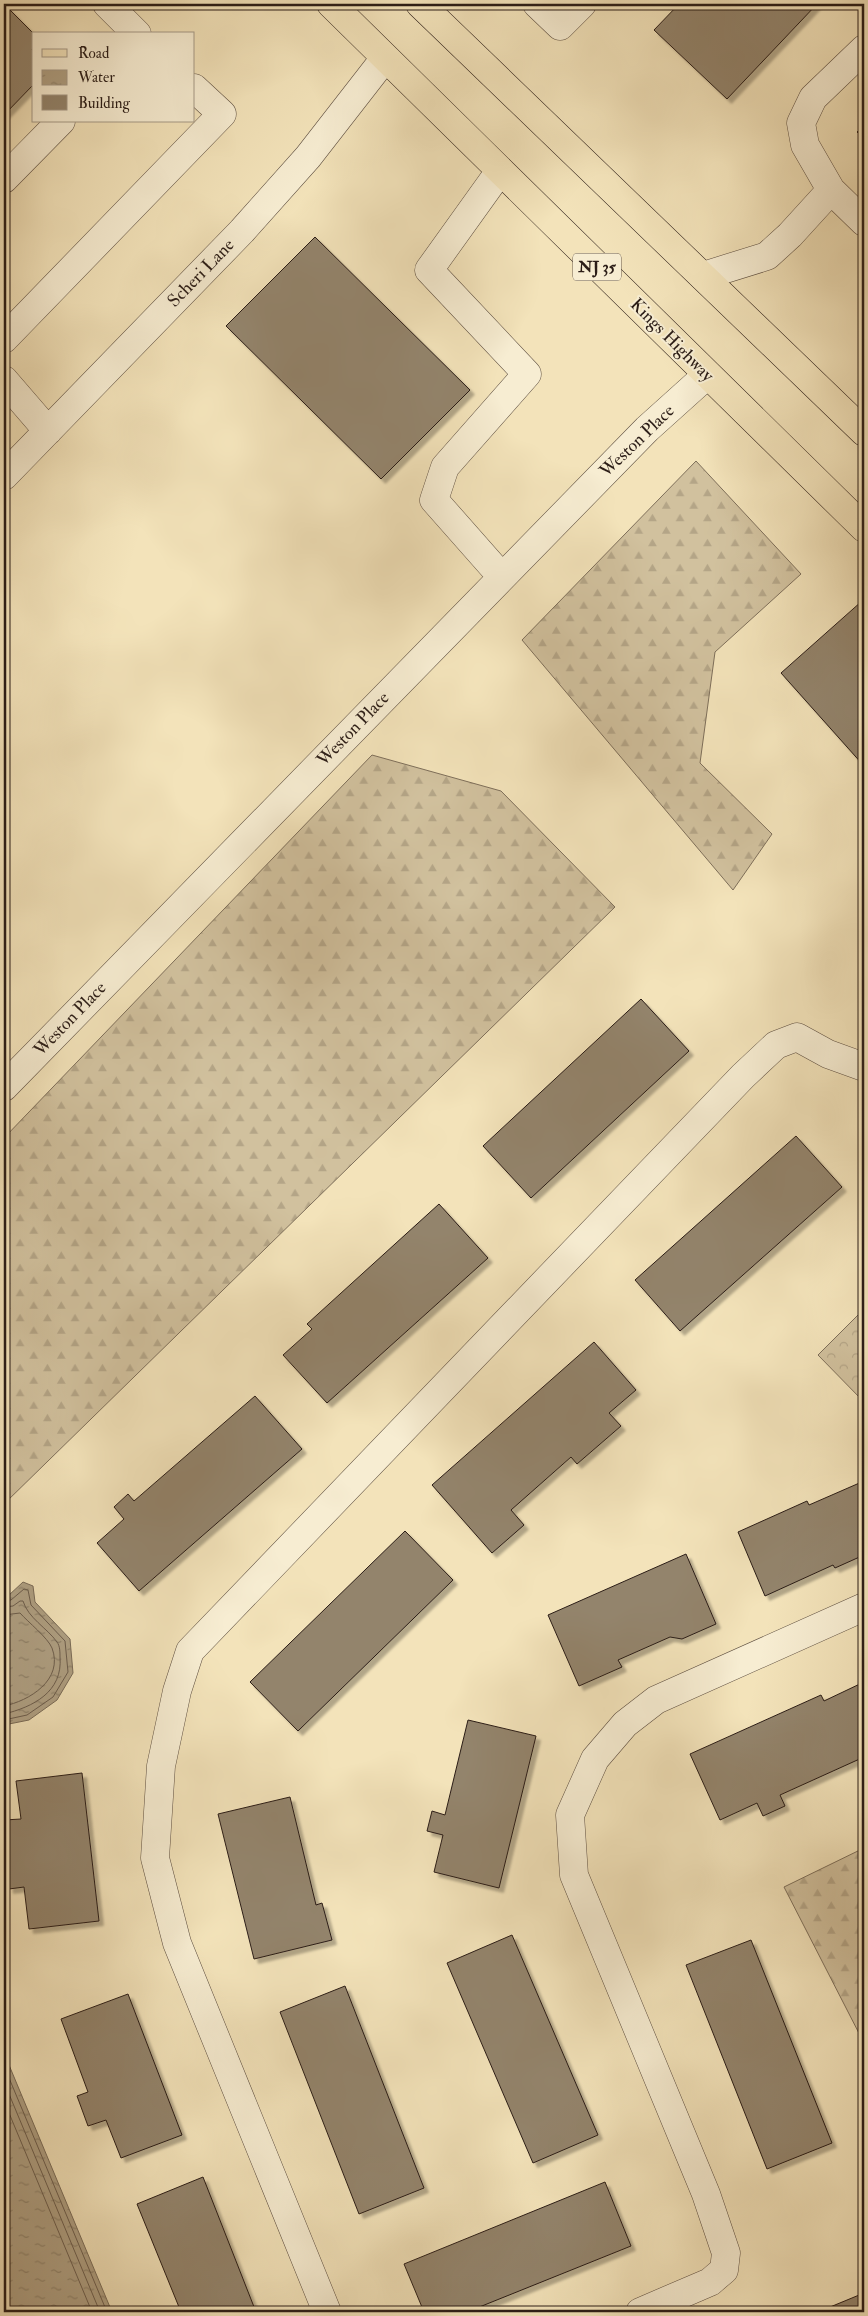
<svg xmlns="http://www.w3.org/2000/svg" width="868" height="2316" viewBox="0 0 868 2316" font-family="'IM FELL Double Pica',serif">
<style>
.forest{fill:url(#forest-firs);stroke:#7e6f5a}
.park{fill:url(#park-crowns);stroke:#7e6f5a}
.water{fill:url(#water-ripples);stroke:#7a6c58}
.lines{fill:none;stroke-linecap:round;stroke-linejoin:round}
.shore{stroke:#6d5e4d;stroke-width:1}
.building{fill:#93846c;stroke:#2b1d17;filter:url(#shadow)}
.minor-casing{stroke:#5d4e40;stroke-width:29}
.major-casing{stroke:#2b1d17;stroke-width:29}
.minor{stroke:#f7edd2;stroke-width:28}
.major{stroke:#f3e3ba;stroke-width:28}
.labels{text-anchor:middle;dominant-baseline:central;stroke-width:4;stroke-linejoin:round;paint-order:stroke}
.shield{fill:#f7edd2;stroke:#685b4f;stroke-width:1}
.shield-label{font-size:16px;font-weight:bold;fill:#2b1d17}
.street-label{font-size:18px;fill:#2b1d17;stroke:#f7edd2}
</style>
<defs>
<pattern id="forest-firs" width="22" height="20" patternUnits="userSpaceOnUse" patternTransform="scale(1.25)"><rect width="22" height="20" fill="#d1c19e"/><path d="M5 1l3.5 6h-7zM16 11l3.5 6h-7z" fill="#b4a587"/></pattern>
<pattern id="park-crowns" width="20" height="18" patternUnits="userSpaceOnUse" patternTransform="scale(1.25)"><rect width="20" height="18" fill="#d1c19e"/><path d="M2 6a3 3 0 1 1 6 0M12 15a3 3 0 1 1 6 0" fill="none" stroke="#b4a587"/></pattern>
<pattern id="water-ripples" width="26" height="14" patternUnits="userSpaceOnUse" patternTransform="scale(1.25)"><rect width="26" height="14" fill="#afa083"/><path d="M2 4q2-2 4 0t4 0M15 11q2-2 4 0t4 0" fill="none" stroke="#8f826a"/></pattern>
<filter id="shadow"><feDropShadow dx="4.5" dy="4.5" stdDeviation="1" flood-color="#0004"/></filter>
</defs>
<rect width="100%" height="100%" fill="#f3e3ba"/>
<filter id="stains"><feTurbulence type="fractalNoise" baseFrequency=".004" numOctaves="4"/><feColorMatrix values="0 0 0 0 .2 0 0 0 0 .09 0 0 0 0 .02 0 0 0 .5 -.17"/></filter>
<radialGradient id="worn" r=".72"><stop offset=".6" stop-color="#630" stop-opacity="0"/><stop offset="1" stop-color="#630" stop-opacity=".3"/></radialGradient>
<!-- forest -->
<path class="forest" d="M696,461L801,574L715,652L700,763L772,834L733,890L522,640Z
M372,755L501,791L615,907L4,1504V1138Z
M864,1848V2043L784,1887Z"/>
<!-- park -->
<path class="park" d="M858,1315L864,1321V1398L862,1400L818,1355Z"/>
<!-- water -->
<path class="water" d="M23,1582L33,1586L35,1602L70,1639L73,1673L57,1700L29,1720L4,1725V1596H8Z
M4,2053L112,2312H4Z"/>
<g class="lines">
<!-- shore -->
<path class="shore" d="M4,1601L11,1600L24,1589L28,1590L31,1605L65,1641L68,1672L53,1697L27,1715L4,1720
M4,1607L13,1606L20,1601H23C28,1618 47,1628 57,1642C60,1646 60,1652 60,1657C63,1692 33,1707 4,1714
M4,1615L20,1613C28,1622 48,1638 52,1648C64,1680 29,1701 4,1706
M4,2066L107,2312
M4,2082L100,2312
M4,2101L92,2312"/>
</g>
<!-- building -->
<path class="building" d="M4,4L34,34V46L32,50L34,52V84L4,115Z
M679,4H817L727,99L654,30Z
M864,125V139L857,132Z
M315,237L470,390L381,479L226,326Z
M862,601L864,603V766L781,673Z
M641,999L689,1051L531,1198L483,1146Z
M796,1136L842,1187L680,1331L635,1280Z
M439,1204L488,1258L327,1403L283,1355L312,1329L307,1324Z
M594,1342L636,1390L609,1413L621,1426L577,1464L571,1457L511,1510L524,1525L492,1553L432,1485Z
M255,1396L302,1449L139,1591L97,1543L124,1519L114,1507L128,1494L134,1501Z
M864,1481V1555L835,1568L833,1565L765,1596L738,1532L807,1501L809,1505Z
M405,1531L453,1580L298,1731L250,1682Z
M686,1554L716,1624L682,1639L670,1637L618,1660L622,1667L579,1686L548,1615Z
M864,1682V1757L780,1795L785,1806L763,1816L757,1803L720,1820L690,1754L821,1695L824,1701Z
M468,1720L536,1736L499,1888L434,1872L443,1835L427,1831L432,1811L445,1815Z
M82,1773L99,1921L29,1929L24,1887L9,1889L4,1847V1820L21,1819L16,1781Z
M290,1797L316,1905L322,1903L332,1940L254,1959L218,1814Z
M512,1935L598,2135L533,2163L447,1963Z
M751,1940L832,2143L767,2169L686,1965Z
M345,1986L424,2188L359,2214L280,2012Z
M128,1994L182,2135L121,2158L106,2120L88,2126L77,2096L88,2092L61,2019Z
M203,2177L256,2312H181L137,2204Z
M605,2182L631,2246L467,2312H424L404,2264Z
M864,2293V2312H818Z"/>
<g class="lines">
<!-- minor casing -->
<g class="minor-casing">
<path id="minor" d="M107,4L137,34
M537,4L560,26L582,4
M864,49L813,98L801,123L805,145L831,190L864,222
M500,171L429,270L527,374L445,467L434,500L502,577
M4,179L61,121
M703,276L767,256L790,235L831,190
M4,339L222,114L194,88
M4,380L48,431
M4,476L242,231L308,157L385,58
M4,1087L647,429L707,375
M327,2312L177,1943L155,1858L161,1766L177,1691L190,1651L743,1076L776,1045L797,1037L828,1054L864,1067
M640,2312L710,2282L724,2270L726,2253L706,2194L574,1875L570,1815L595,1759L625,1724L656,1700L864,1607"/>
</g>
<!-- major casing -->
<g class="major-casing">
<path id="major" d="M331,4L864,528
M420,4L864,432"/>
</g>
<!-- minor -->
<use href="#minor" class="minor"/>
<!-- major -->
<use href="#major" class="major"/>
</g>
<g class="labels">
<!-- shield labels -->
<rect class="shield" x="573" y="253.5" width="48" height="27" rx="4"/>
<g class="shield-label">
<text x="597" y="267">NJ 35</text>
</g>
<!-- street labels -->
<g class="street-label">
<text transform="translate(201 273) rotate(-46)">Scheri Lane</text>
<text transform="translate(672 340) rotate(45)">Kings Highway</text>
<text transform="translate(637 441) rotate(-44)">Weston Place</text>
<text transform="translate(353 729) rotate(-46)">Weston Place</text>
<text transform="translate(70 1019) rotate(-46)">Weston Place</text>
</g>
</g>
<!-- margin -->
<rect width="868" height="2316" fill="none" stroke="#f3e3ba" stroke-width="20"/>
<rect x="5" y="5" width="858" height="2306" fill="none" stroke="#2b1d17" stroke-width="2.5"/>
<rect x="10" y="10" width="848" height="2296" fill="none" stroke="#2b1d17"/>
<!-- legend -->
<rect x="32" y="32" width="162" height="90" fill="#f7edd2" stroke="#a59a87"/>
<rect x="42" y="49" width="25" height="8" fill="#f3e3ba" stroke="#a59a87"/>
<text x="78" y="58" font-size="15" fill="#2b1d17">Road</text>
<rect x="42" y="70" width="25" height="15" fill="url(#water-ripples)" stroke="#a59a87"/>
<text x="78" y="82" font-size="15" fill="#2b1d17">Water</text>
<rect x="42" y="95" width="25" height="15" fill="#93846c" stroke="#a59a87"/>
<text x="78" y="108" font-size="15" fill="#2b1d17">Building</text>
<rect width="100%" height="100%" filter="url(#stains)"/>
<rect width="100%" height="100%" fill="url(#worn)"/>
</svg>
